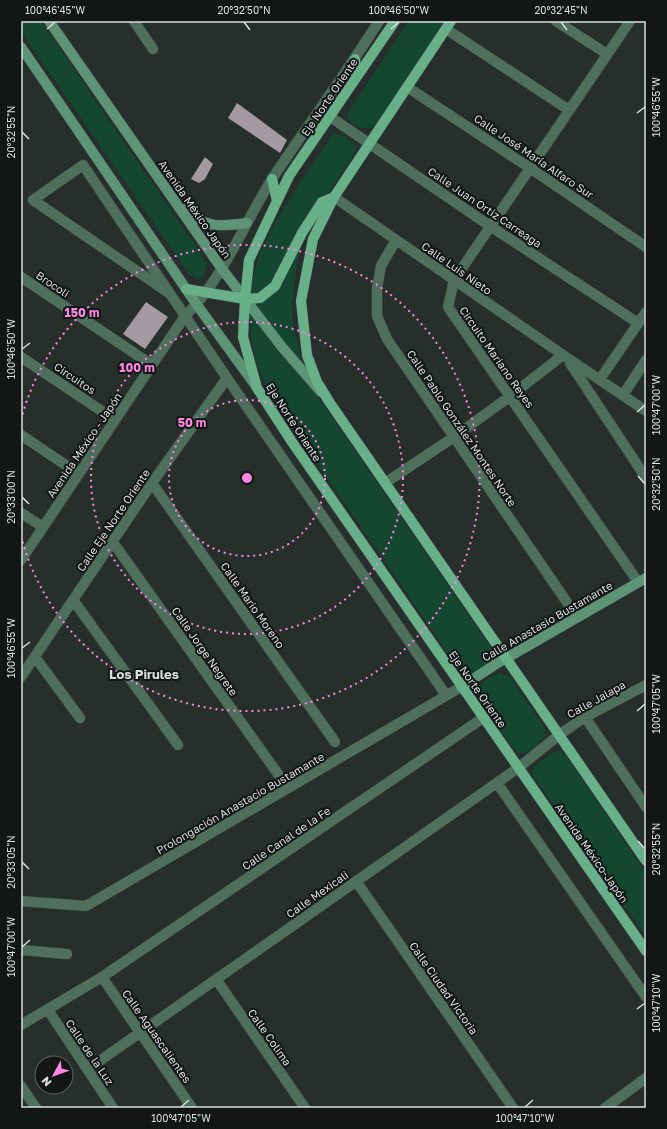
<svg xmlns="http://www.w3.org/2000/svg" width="667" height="1129" viewBox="0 0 667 1129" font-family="'Golos Text',sans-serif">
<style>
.green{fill:#154730}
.building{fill:#a499a1}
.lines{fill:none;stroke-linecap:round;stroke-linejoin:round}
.street-casing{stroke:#434b46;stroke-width:11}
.secondary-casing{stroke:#434b46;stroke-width:11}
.primary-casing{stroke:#434b46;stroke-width:11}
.street{stroke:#4d6f5c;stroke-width:10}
.secondary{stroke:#5d9476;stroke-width:10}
.primary{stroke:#68b08a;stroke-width:10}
.ticks{fill:none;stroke:#d9dfdc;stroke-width:1.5}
.ring{fill:none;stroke:#fc86e4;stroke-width:2;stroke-dasharray:2 4}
.labels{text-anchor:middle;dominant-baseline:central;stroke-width:4;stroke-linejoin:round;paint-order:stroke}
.street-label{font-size:11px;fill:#d9dfdc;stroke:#121614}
.quarter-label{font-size:13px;font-weight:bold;fill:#d9dfdc;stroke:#121614}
.centre{fill:#fc86e4;stroke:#121614;stroke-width:2}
.ring-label{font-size:12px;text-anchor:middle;font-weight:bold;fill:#fc86e4;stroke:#121614;stroke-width:4;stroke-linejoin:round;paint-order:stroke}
.neatline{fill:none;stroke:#d9dfdc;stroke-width:1.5}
.ticks-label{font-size:10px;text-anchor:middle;fill:#d9dfdc}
</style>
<rect width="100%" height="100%" fill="#262f2a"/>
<!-- green -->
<path class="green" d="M21,21H41L207,263L204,276L197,279L189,274L21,32Z
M409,21H445L374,127C364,131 345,125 348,112Z
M333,134C344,134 349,138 356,147L352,158L327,195L303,240L297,263L292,305L293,325L303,366L316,394L490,646L493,653L492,661L472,674L463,673L458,669C418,609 377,549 335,490C316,463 297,435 280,407C273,396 265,385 260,372C249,344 247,303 254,274C261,244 277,219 293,194C306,173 319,154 333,134Z
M502,673L510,677L545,728V738L528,752L518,753L514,749L478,698C477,682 488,677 502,673Z
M559,751L566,756L646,873V937L533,776L534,766L554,752Z"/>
<!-- building -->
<path class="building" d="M237,103L287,140L280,153L228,118Z
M205,157L213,164L205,179L199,183L191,179Z
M146,302L168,317L145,349L123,334Z"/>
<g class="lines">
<!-- street casing -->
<g class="street-casing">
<path id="street" d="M134,21L153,49
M556,21L607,54
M630,21L454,280L448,307L638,582
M446,29L569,110
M407,87L530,168L646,247
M323,112L490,226L638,323
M334,197L563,355L646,411
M396,240L381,266L377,288V316L387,339L577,617
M21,277L152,365
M169,293L33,200L83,165L227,378L446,695
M21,357L115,420
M570,363L646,478
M600,379L646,312
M623,395L646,360
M21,435L79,474
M152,483L335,742
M385,483L454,437L509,397L563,355
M21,513L43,527
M112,541L278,774
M21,560L185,316C224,278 243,225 272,179C307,126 345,75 379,21
M73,600L178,745
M35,657L80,718
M21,677L152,483L227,378
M585,717L646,807
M497,783L646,997
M356,881L513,1108
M21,901L86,906L461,687
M21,950L67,954
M102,977L192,1108
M216,979L305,1108
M48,1010L113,1108
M21,1025L102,977L483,718
M88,1069L518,768L559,735L585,717L646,685
M21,1086L36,1108
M605,1108L646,1078"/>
</g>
<!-- secondary casing -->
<g class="secondary-casing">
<path id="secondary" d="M49,21L222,269L282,347L321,392
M21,47L197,305L256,386
M183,209C207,228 218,227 247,223
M461,687L496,664L646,578"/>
</g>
<!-- primary casing -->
<g class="primary-casing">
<path id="primary" d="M395,21L289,176L249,260L245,299L243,337L257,388L292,442L646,951
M451,21L334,197L313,239L301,301L307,355L317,382L330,403L646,861
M355,59L356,78
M272,179L277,201
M186,289L245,299L260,298L275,286L302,233L322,202L334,197"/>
</g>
<!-- street -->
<use href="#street" class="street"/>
<!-- secondary -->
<use href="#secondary" class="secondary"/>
<!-- primary -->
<use href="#primary" class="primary"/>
</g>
<!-- ticks -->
<path class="ticks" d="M244,22L250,30M561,22L567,30M47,29L55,22M391,29L399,22M637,113L645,107M22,132L29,139M22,349L30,343M637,412L645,405M638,476L645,484M22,497L29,504M22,648L30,642M637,711L645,704M638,841L645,849M22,862L29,869M22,947L30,940M637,1009L645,1003M181,1107L189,1100M525,1107L533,1100"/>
<!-- distance rings -->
<g class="ring">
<circle cx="247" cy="478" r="78"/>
<circle cx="247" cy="478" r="156"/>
<path d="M21 420A233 233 0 1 1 21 536"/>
</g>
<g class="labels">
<!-- street labels -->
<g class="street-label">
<text transform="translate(329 97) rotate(-56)">Eje Norte Oriente</text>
<text transform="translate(534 156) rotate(34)">Calle José María Alfaro Sur</text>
<text transform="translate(485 207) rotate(34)">Calle Juan Ortiz Carreaga</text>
<text transform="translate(195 209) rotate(55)">Avenida México Japón</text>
<text transform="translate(457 268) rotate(35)">Calle Luis Nieto</text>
<text transform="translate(53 284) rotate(34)">Brocoli</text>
<text transform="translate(497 357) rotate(55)">Circuito Mariano Reyes</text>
<text transform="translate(75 378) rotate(34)">Circuitos</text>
<text transform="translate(294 422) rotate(57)">Eje Norte Oriente</text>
<text transform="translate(462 428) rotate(56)">Calle Pablo González Montes Norte</text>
<text transform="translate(84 445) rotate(-56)">Avenida México - Japón</text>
<text transform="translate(113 520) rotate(-56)">Calle Eje Norte Oriente</text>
<text transform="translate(253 605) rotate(55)">Calle Mario Moreno</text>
<text transform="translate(547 621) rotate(-30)">Calle Anastasio Bustamante</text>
<text transform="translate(205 651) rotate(55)">Calle Jorge Negrete</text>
<text transform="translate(478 689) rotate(55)">Eje Norte Oriente</text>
<text transform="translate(596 699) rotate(-29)">Calle Jalapa</text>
<text transform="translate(240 803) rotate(-30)">Prolongación Anastacio Bustamante</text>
<text transform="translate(286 838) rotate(-34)">Calle Canal de la Fe</text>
<text transform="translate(592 853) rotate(55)">Avenida México-Japón</text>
<text transform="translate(317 894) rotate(-35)">Calle Mexicali</text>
<text transform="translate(444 988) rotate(55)">Calle Ciudad Victoria</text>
<text transform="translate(157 1036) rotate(55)">Calle Aguascalientes</text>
<text transform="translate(270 1037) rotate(55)">Calle Colima</text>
<text transform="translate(90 1052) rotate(56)">Calle de la Luz</text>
</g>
<!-- quarter labels -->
<g class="quarter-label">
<text x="144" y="674">Los Pirules</text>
</g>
</g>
<circle cx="247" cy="478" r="6" class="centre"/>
<g class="ring-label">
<text x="82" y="317">150 m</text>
<text x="137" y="372">100 m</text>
<text x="192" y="427">50 m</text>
</g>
<!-- border -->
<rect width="667" height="1129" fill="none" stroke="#121614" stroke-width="44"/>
<!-- north arrow -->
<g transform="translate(54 1075) rotate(229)"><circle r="19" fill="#121614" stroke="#626664"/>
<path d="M0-3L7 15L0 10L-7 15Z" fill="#fc86e4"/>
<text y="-6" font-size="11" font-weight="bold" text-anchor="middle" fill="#d9dfdc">N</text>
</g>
<rect x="22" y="22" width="623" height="1085" class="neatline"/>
<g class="ticks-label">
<text x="55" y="14">100°46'45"W</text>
<text x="244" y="14">20°32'50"N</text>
<text x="399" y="14">100°46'50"W</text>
<text x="561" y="14">20°32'45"N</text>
<text transform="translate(656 107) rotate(-90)" y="4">100°46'55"W</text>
<text transform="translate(11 132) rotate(-90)" y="4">20°32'55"N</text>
<text transform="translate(11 349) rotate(-90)" y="4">100°46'50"W</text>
<text transform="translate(656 405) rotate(-90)" y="4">100°47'00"W</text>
<text transform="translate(656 484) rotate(-90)" y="4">20°32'50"N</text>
<text transform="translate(11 497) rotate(-90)" y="4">20°33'00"N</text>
<text transform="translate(11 648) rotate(-90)" y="4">100°46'55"W</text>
<text transform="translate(656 704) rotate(-90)" y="4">100°47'05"W</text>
<text transform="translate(656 849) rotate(-90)" y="4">20°32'55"N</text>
<text transform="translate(11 862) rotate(-90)" y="4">20°33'05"N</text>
<text transform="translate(11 947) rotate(-90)" y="4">100°47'00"W</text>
<text transform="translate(656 1003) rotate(-90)" y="4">100°47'10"W</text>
<text x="181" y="1122">100°47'05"W</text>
<text x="525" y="1122">100°47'10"W</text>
</g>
</svg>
